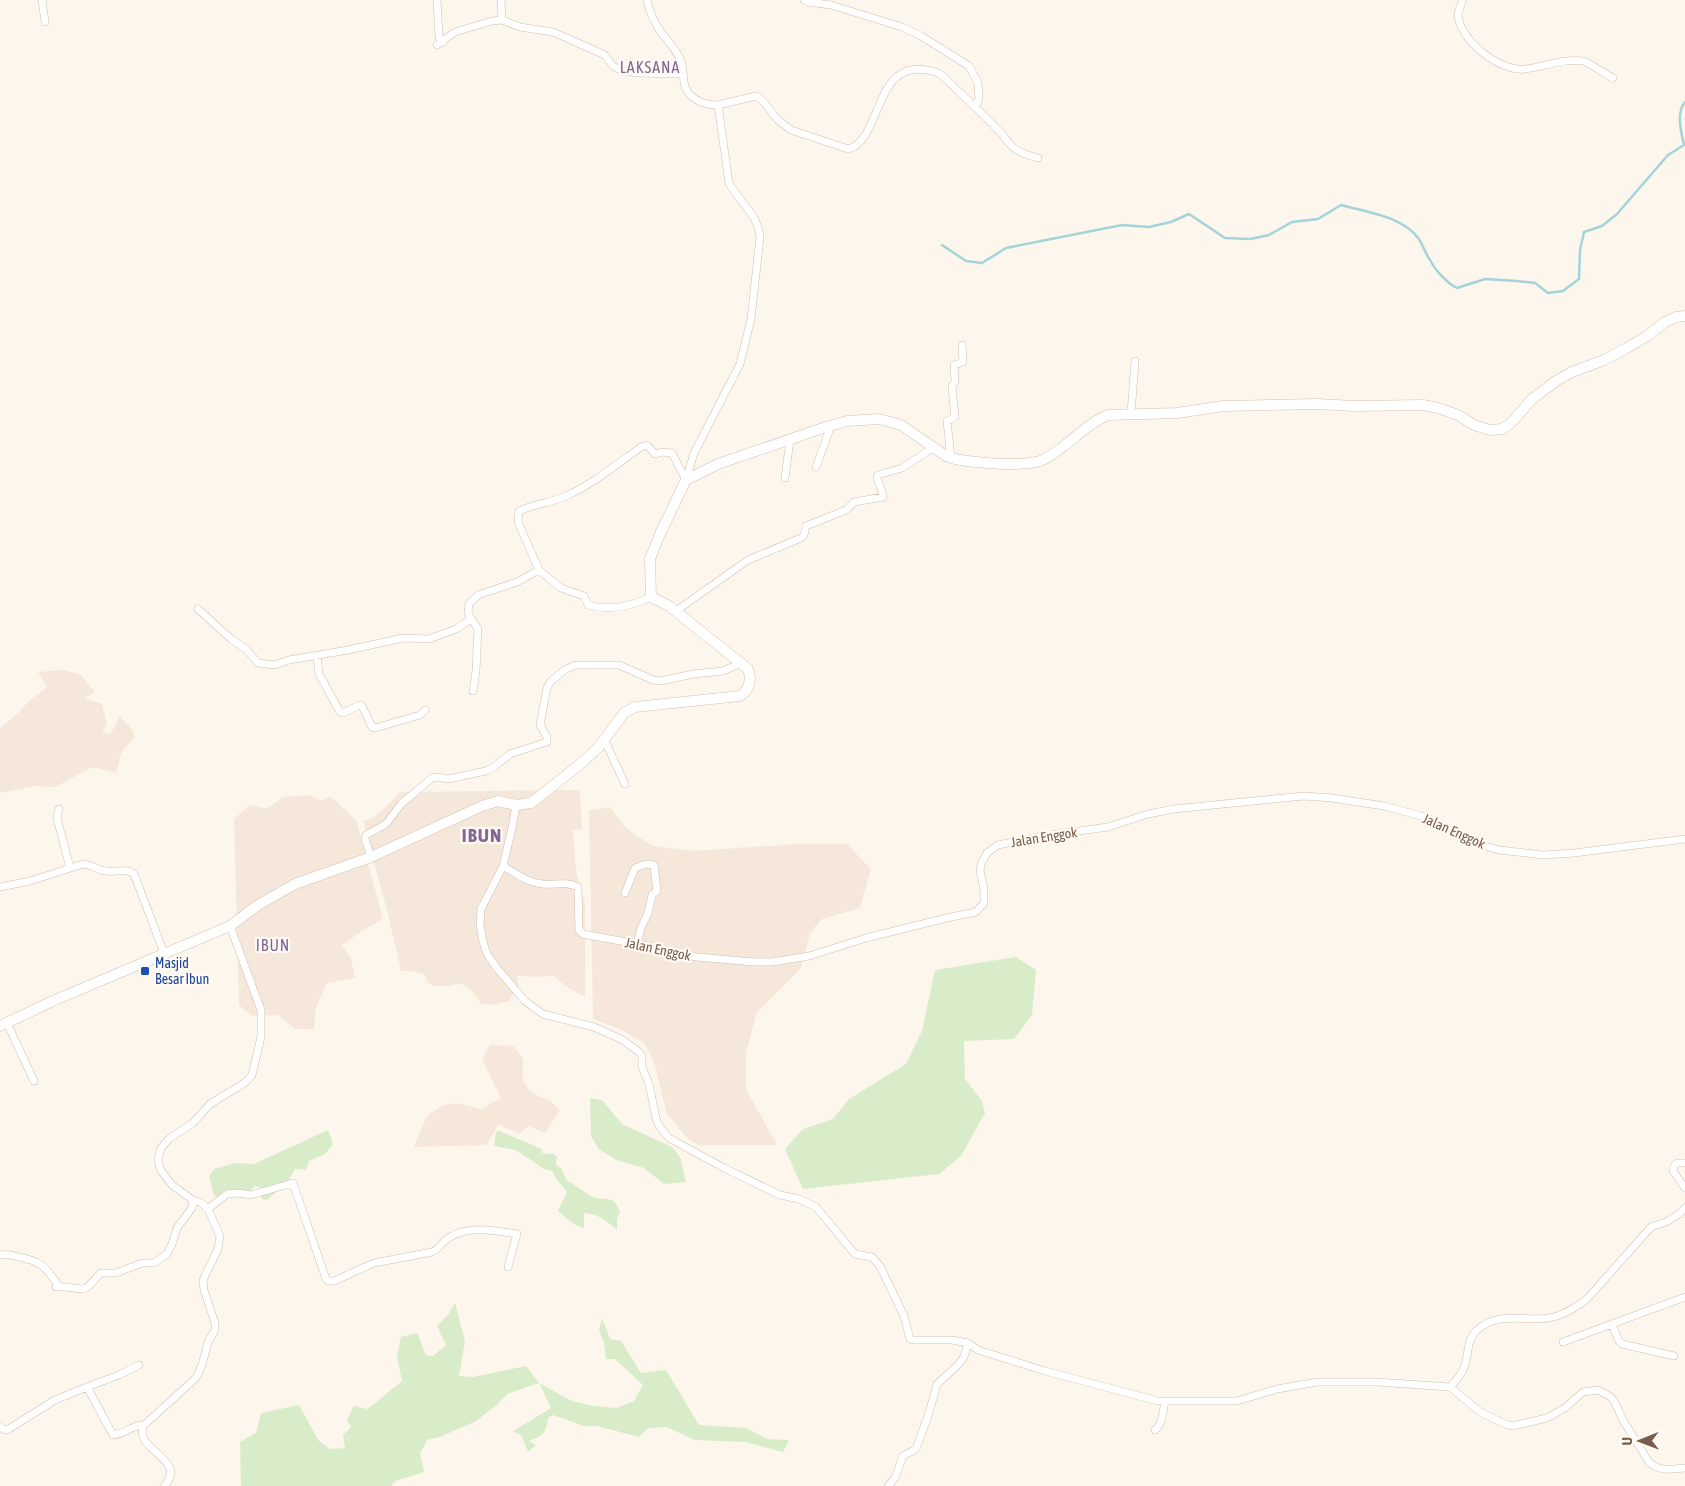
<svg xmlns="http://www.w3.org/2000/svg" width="1685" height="1486" viewBox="0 0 1685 1486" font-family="'Asap Condensed',sans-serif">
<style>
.residential{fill:#f5e8da}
.green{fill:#d8ecc9}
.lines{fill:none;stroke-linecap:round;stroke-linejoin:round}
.stream{stroke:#a5d3da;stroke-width:2.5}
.street-casing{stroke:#d1beb0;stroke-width:8}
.secondary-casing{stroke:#d6c0b0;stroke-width:11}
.street{stroke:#fff;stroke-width:7}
.secondary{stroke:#fff;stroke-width:10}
.transit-dot{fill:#1a4fb4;stroke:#fffaf3;stroke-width:2}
.labels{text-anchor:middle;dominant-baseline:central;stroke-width:4.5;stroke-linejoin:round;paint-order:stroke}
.street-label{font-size:14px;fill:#7a5c4d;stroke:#fffaf3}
.transit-label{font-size:14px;fill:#164399;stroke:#fffaf3;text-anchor:start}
.quarter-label{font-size:16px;letter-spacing:1px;fill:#846695;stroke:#fffaf3}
.district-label{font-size:19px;font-weight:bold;letter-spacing:1px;fill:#846695;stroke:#fffaf3}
</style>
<rect width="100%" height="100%" fill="#fdf6ec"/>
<!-- residential -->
<path class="residential" d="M64,670L81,675L95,692L84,698L102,704L107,724L102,731L110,735L120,716L131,728L135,737L122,751L116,773L93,767L55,787L35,786L0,793V728L18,713L29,701L47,687L38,672Z
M580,790L582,829L573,830L576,872L585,903V997L567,987L553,976L534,977L517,975L519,986L509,1001L493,1005L481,1004L471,990L460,983L449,986H434L427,982L425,974L412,971H401L388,914L363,821L373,818L388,805L400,792Z
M308,795L323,801L330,796L356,820L383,919L362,931L342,945L351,959L355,978L327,983L316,1007L314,1029H295L278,1015L252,1016L239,1005L234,819L250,805L267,809L283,797Z
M610,807L626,828L652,846L694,851L797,844H847L871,869L860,908L822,919L810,934L801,968L757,1012L746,1053V1089L777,1145H698L687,1138L667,1114L654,1062L645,1044L620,1029L593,1019L589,810Z
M490,1045L513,1046L523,1059V1081L529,1090L540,1097L549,1100L560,1110L545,1133L528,1126L519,1134L499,1124L486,1145L414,1147L426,1117L443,1105L456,1103L481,1109L501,1098L482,1059Z"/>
<!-- green -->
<path class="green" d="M1016,957L1036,970L1032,1015L1014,1039L964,1041L965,1079L982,1101L985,1113L961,1156L939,1174L803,1189L785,1149L803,1129L833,1119L849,1099L906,1064L922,1031L935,970Z
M590,1098L602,1100L622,1124L672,1147L680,1157L686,1182L664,1184L644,1168L616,1160L599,1149L591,1136Z
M328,1130L333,1144L325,1154L309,1161L306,1170L295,1169L287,1183L267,1200L262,1199L260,1187L255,1186L246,1196L235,1191L217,1197L214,1195L209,1176L214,1169L235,1163L254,1164Z
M497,1130L542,1149V1153L553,1154L557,1157L556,1165L562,1169L567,1181C577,1185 582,1192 591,1196C605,1203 614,1192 620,1213L617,1218V1230C607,1221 599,1214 584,1213V1228L574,1224L558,1211L567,1192L557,1180L552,1171L544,1169L516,1150L494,1146L495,1137Z
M455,1303L465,1341L459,1376L473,1377L526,1366L539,1383L572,1401L593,1406L616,1408L634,1401L643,1385L615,1359H606L604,1343L599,1330L602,1318L610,1339L621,1341L641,1373L666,1370L699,1425L746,1428L767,1439L789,1440L783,1452L745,1442L694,1440L667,1427L648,1428L639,1437L597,1426H584L553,1415L548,1418C546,1434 543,1435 529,1441L536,1445L528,1452L521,1435L513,1431L551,1408L539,1383L507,1394L498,1404L476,1421L440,1437L427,1440L420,1453L424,1472L395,1481L391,1486H241L240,1442L256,1433L261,1413L299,1405L319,1441L330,1449L345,1448L343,1435L351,1427L347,1420L354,1406L368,1409L402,1381L397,1356L401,1337L417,1333L426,1355L433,1356L446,1345L437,1326L448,1315Z"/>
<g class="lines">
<!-- stream -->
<path class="stream" d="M942,245L966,261L982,263L1006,248L1122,225L1149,227L1171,222L1189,214L1225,238L1250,239L1269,235L1292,222L1318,219L1341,205C1366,212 1403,216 1419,239C1423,246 1426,254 1430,260C1435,270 1447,283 1457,288L1485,279L1517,281L1535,283L1548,293L1563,291L1579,279L1580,250L1584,232L1602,226L1617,214L1668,155L1684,145C1681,132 1676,113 1685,102"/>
<!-- street casing -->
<g class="street-casing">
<path id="street" d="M42,0L45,22
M437,0L439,37L443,42
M501,0L502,20
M647,0C649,9 652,18 657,26C664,39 679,50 682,65C685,76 681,85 690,95C699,103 707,105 718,105L729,183C739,202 758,214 760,237L751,319L740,364L694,453L686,480
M804,0L808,2L831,5L902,27L921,36L969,66L978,83L979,100L975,106
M1462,0C1462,5 1458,9 1458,15C1460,41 1500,72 1525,69C1544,67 1564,58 1583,61C1590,63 1605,74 1613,78
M437,45L455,32L492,21L502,20L520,27L553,32L605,55L613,66L620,70L638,73L682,74
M718,105L756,96L762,100L777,119L791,130L848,149C875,143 876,88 901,74C912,67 926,69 938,73C944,76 950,83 955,88C971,103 986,117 1001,133C1006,139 1011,147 1017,150C1023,154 1031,156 1038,158
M1131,414L1135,361
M951,458L947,421L955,417L952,387L955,381L954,365L963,362L962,345
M816,467L831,426
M785,478L790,440
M539,570L518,522L519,511C534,504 551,503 566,496C593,484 617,464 641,447L647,445L655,454L662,452L672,453L686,480
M198,609L231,639L246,649L258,663L275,665L289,660L348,650L403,638L429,639L456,629L468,621L470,617L468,612L469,604L478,595L517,582L539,570L561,588L584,596L588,605C610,611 632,606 651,597
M676,611L748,560L801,538L804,535L806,526L846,510L854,502L883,497C883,492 878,483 877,477L878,475L902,468L933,448
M470,617L478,629L476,671L473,691
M317,656L319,674L340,712L343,713L360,705L362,706L372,727L375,728L420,715L425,710
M604,739L625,784
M516,805L512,828L503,866L481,909L480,924L483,942L487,954L496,967L525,1001L543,1014L594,1027L623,1040L640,1053L642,1057V1067L649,1084L656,1118L659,1126L669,1138L724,1168L780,1195L799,1199L816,1207L855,1254L872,1257L880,1266L904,1316L910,1339L914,1340H952L968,1343L978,1350L1045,1371L1158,1401H1237L1277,1389L1318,1382H1377L1450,1387L1480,1412L1505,1424L1513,1426L1547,1418L1565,1408L1583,1392L1598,1390L1611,1397L1614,1401L1624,1422L1649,1462C1659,1472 1672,1469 1685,1468
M59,809L57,818L70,868
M371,857L365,839L366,835L386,824L402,803L432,778L437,777L448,779L486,771L494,767L510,754L547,742V737L540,725L547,688L551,681L566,669L576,665H619L653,680L661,681L693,674L723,671L741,663
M503,866C515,873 528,883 543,884C555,885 567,881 578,887L579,930L583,934L653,947L686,956L754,962H772L809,956L866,938L951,917L976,912L984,903V890L980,870L981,864L987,853L998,845L1043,836L1108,827L1148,814L1174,809L1233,803L1304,796L1332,798L1384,806L1425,817L1442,825L1461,838L1475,843L1499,850L1543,855L1574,853L1685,839
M0,887L30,881L83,864C92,864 98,871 107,871C116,872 127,868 134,874L164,953
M625,893L635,868L646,864L654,865L657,891L652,895L648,913L641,928L637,944
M7,1023L34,1081
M1685,1163H1677L1674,1166L1673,1171L1685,1188
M208,1209L227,1194L239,1193L251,1195L293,1183L326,1279L329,1281H334L374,1263L432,1252C439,1249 443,1241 450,1237C469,1225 497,1231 517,1234L508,1267
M0,1255C7,1253 12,1256 19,1257C42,1261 46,1268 59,1286
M56,1287C64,1285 80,1291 86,1288C90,1286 97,1276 101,1273H116L142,1263H154L167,1254L172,1244L177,1228L192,1208L193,1200
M1612,1324L1619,1341L1622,1344L1674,1356
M1563,1342L1685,1297
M87,1387L119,1375L139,1365
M1450,1387C1456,1381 1462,1374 1465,1365C1469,1353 1466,1341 1477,1330C1502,1308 1529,1325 1557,1316C1568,1312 1578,1306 1587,1299L1651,1227L1666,1222L1679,1214L1685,1208
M0,1426L4,1430H7L55,1400L87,1387L113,1435C124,1435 133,1424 144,1425
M1155,1430C1163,1424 1163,1411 1165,1401
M164,1486C190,1459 131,1450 144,1425L196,1378L202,1365L208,1342L215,1330V1323L204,1290L203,1280L218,1249L220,1236L208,1209L200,1202L193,1200L172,1185L160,1169L158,1159L161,1148L170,1138L193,1123L210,1104L246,1082L252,1075L261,1037V1010L230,926
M888,1486L895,1478L903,1456L916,1449L929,1413L937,1384L958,1365L964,1357L968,1343"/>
</g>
<!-- secondary casing -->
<g class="secondary-casing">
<path id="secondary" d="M0,1026L55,1000L230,926L258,905L295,884L371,857L482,806L498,801L516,805L531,803L579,765L598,748L624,713L635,707L740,696C750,689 752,680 748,669L669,606L651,597L650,559L660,534L686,480L718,464L826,427L847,421L879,419L901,425L946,456L955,459C977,463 1019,467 1040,461C1049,458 1057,451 1064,446C1078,435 1092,421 1108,415L1177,413L1224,406L1316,404L1355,406L1423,405L1438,408L1458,415L1474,425L1490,430L1502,429L1511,423L1532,399L1556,381L1572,372L1604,360L1625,349L1647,336L1665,322L1676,317L1685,316"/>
</g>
<!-- street -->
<use href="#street" class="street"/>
<!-- secondary -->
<use href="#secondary" class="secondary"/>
</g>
<!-- markers -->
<rect class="transit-dot" x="140" y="966" width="10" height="10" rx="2.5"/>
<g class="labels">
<!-- street labels -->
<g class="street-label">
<text transform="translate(1454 831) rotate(24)">Jalan Enggok</text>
<text transform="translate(1044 837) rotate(-9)">Jalan Enggok</text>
<text transform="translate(658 949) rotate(12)">Jalan Enggok</text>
</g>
<!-- transit labels -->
<g class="transit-label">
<text x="155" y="963">Masjid<tspan x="155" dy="16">Besar Ibun</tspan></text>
</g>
<!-- quarter labels -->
<g class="quarter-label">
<text x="650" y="67">LAKSANA</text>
<text x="273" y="945">IBUN</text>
</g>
<!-- district labels -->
<g class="district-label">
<text x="482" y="835">IBUN</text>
</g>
</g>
<!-- north arrow -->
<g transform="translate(1640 1441) rotate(269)" stroke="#fffaf3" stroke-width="4" paint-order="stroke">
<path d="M0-4L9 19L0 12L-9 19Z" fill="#7a5c4d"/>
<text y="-8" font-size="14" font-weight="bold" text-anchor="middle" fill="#7a5c4d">U</text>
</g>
</svg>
